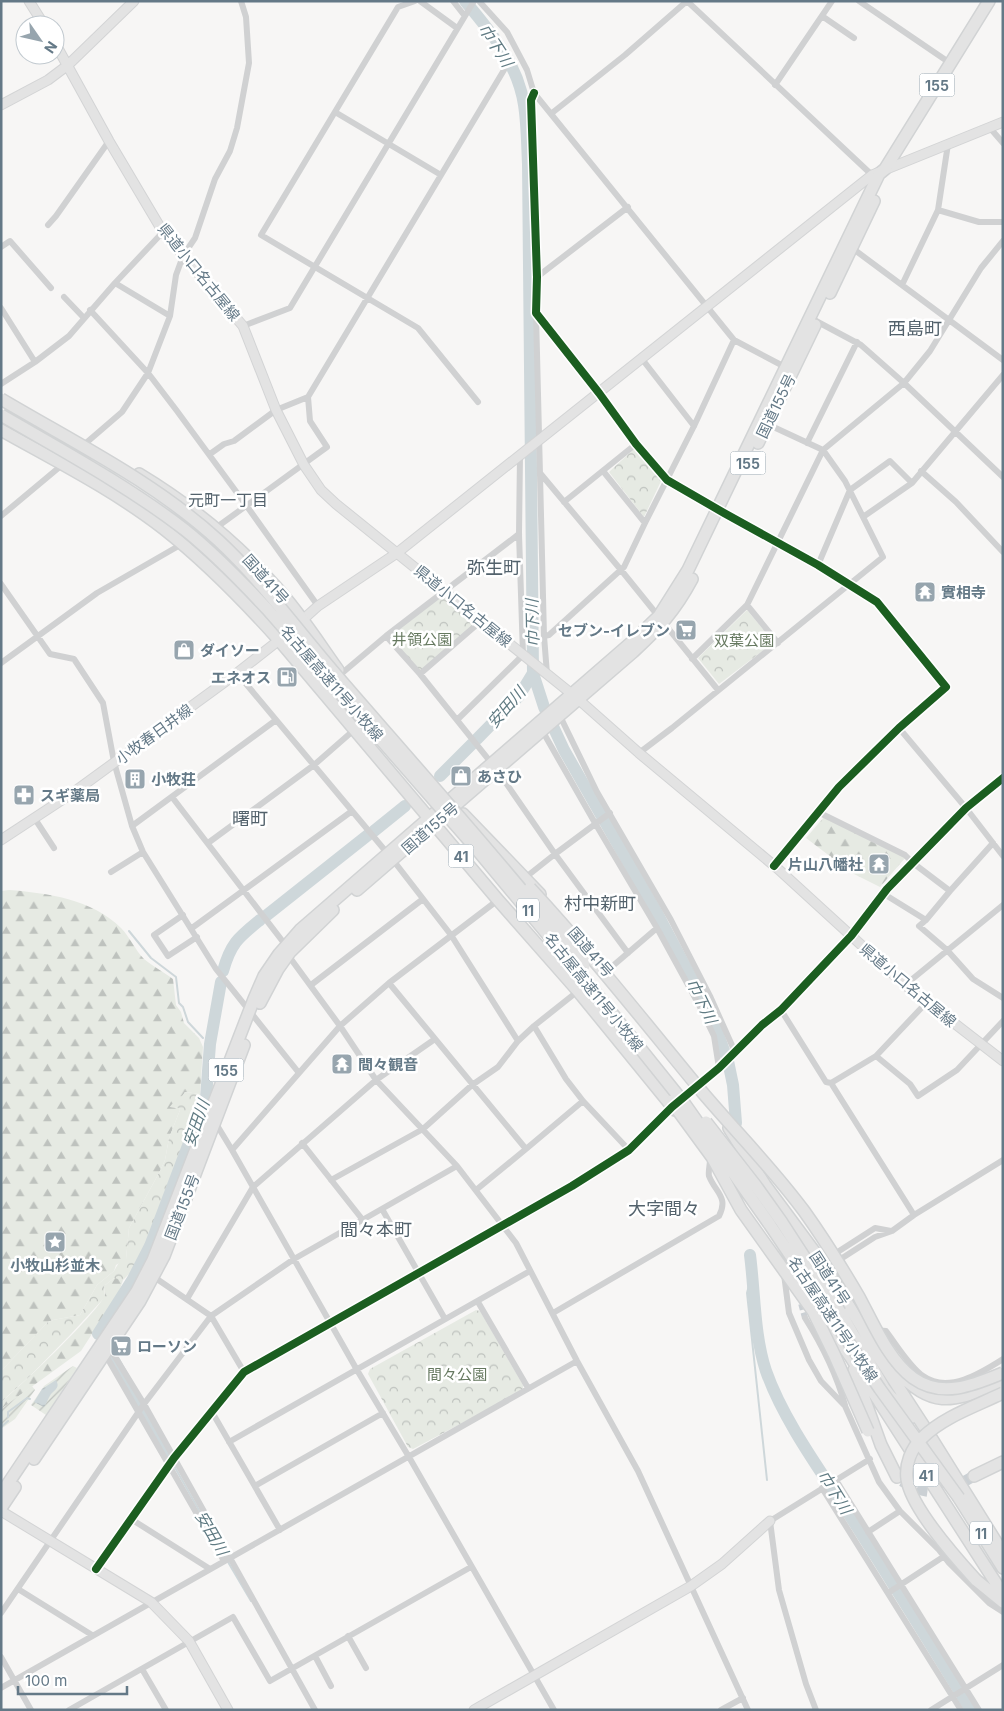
<svg xmlns="http://www.w3.org/2000/svg" width="1004" height="1711" viewBox="0 0 1004 1711" font-family="Inter,'Noto Sans JP',sans-serif">
<style>
.forest{fill:url(#forest-firs)}
.park{fill:url(#park-crowns)}
.garden{fill:url(#garden-furrows)}
.water{fill:url(#water-ripples)}
.lines{fill:none;stroke-linecap:round;stroke-linejoin:round}
.stream{stroke:#ced7da;stroke-width:2}
.river{stroke:#ced7da;stroke-width:12}
.street-tunnel{stroke:#cbd0d4;stroke-width:6;stroke-dasharray:6 3;stroke-linecap:butt}
.highway-tunnel{stroke:#cbd0d4;stroke-width:11;stroke-dasharray:11 5.5;stroke-linecap:butt}
.secondary-casing{stroke:#d3d4d5;stroke-width:11}
.highway-casing{stroke:#d1d3d4;stroke-width:14}
.street{stroke:#d0d1d2;stroke-width:6}
.secondary{stroke:#e3e3e3;stroke-width:9}
.highway{stroke:#e3e3e3;stroke-width:11}
.highway-bridge-casing{stroke:#d1d3d4;stroke-width:14;stroke-linecap:butt}
.highway-bridge{stroke:#e3e3e3;stroke-width:11}
.cycleway-casing{stroke:#fff;stroke-width:11}
.cycleway{stroke:#1b5e20;stroke-width:8}
.labels{text-anchor:middle;dominant-baseline:central;stroke-width:5;stroke-linejoin:round;paint-order:stroke}
.shield{fill:#fff;stroke:#92a1ab;stroke-width:1}
.shield-label{font-size:14px;font-weight:bold;fill:#647987}
.street-label{font-size:15px;fill:#647987;stroke:#fff}
.poi-label{font-size:15px;font-weight:bold;fill:#647987;stroke:#fff;text-anchor:start}
.park-label{font-size:15px;fill:#667960;stroke:#fff}
.water-label{font-size:16px;font-style:italic;fill:#607b83;stroke:#fff}
.neighbourhood-label{font-size:16px;fill:#53626c;stroke:#fff}
.quarter-label{font-size:18px;fill:#53626c;stroke:#fff}
</style>
<defs>
<pattern id="forest-firs" width="22" height="20" patternUnits="userSpaceOnUse" patternTransform="scale(1.25)"><rect width="22" height="20" fill="#e6eae3"/><path d="M5 1l3.5 6h-7zM16 11l3.5 6h-7z" fill="#bec2be"/></pattern>
<pattern id="park-crowns" width="20" height="18" patternUnits="userSpaceOnUse" patternTransform="scale(1.25)"><rect width="20" height="18" fill="#e6eae3"/><path d="M2 6a3 3 0 1 1 6 0M12 15a3 3 0 1 1 6 0" fill="none" stroke="#bec2be"/></pattern>
<pattern id="garden-furrows" width="10" height="10" patternUnits="userSpaceOnUse" patternTransform="scale(1.25)"><rect width="10" height="10" fill="#e6eae3"/><path d="M-1 1l2-2M0 10L10 0M9 11l2-2" fill="none" stroke="#bec2be"/></pattern>
<pattern id="water-ripples" width="26" height="14" patternUnits="userSpaceOnUse" patternTransform="scale(1.25)"><rect width="26" height="14" fill="#ced7da"/><path d="M2 4q2-2 4 0t4 0M15 11q2-2 4 0t4 0" fill="none" stroke="#abb3b6"/></pattern>
</defs>
<rect width="100%" height="100%" fill="#f7f6f5"/>
<!-- forest -->
<path class="forest" d="M824,817L906,857L880,887L852,873L806,838Z
M9,890C47,893 92,899 121,928C130,937 135,950 144,959C152,966 164,972 173,979L176,1005L181,1012L184,1023L199,1038L203,1047L200,1094L185,1092L182,1097L170,1107L179,1108L180,1110L169,1138L165,1160L160,1171L129,1228L126,1259L116,1265L114,1271L97,1285L80,1315L53,1320L48,1322L1,1371V891Z
M114,1278H120L123,1280L119,1292L81,1351L1,1409V1402C17,1390 103,1308 105,1294C105,1291 104,1289 104,1286Z"/>
<!-- park -->
<path class="park" d="M635,448L662,479L644,517L609,472Z
M444,591L481,621L420,674L386,636Z
M747,610L774,642L719,684L698,658Z
M185,1092L200,1094L201,1098L144,1248L132,1271L123,1280L114,1278L104,1286L105,1297L71,1334L30,1376L1,1402V1371L48,1322L53,1320L80,1315L97,1285L114,1271L121,1259H126L129,1228L160,1171L165,1160L169,1138L180,1110L179,1108L170,1107C173,1101 180,1100 185,1092Z
M476,1310L480,1311L523,1385V1391L413,1449L408,1447L368,1374L370,1369Z"/>
<!-- garden -->
<path class="garden" d="M73,1366L77,1368L46,1415L31,1405L44,1386Z
M32,1386L35,1390L15,1419L1,1429V1409Z"/>
<!-- water -->
<path class="water" d="M56,1380C60,1387 56,1389 51,1394C48,1398 47,1403 44,1407L34,1402L42,1389Z"/>
<g class="lines">
<!-- stream -->
<path class="stream" d="M129,931L151,958L176,977L179,1003L183,1007L188,1022L203,1038
M752,1274L747,1293L767,1480
M8,1417V1412L27,1398L30,1399
M1,1427L8,1421
M173,1464L226,1558
M228,1562L251,1601"/>
<!-- river -->
<path class="river" d="M465,1C491,32 518,64 524,105C527,124 527,144 528,164L533,673L544,707L564,750L657,913L710,1013L728,1061L733,1085L736,1123
M477,739L519,696L533,673
M440,776L472,744
M374,831L405,806
M267,915L368,835
M223,971C231,943 238,938 260,920
M750,1255C755,1293 754,1335 766,1371C783,1420 822,1473 850,1516C891,1580 931,1645 971,1710
M98,1334L133,1279L150,1246L206,1098L210,1044L221,982
M112,1357L169,1458"/>
<!-- street-tunnel -->
<path class="street-tunnel" d="M802,1295L801,1303L805,1318"/>
<!-- highway-tunnel -->
<path class="highway-tunnel" d="M902,1481C932,1499 946,1492 974,1476"/>
<!-- secondary casing -->
<g class="secondary-casing">
<path id="secondary" d="M29,1L44,25
M55,43L109,141L163,232L243,326L276,410L304,465L321,490L336,504L578,699L639,753L777,868L905,985L1003,1061
M1,105L48,80L68,65L134,1
M298,624L318,606L397,553L872,175L1003,122
M1,840L74,792L237,673L283,637
M1,1511L151,1602L189,1641L228,1710
M474,1710L691,1586L722,1564L770,1521"/>
</g>
<!-- highway casing -->
<g class="highway-casing">
<path id="highway" d="M830,293L874,201
M1,430C56,461 114,490 164,529C206,562 243,600 279,640L498,900L578,991L675,1110
M758,443L815,325
M139,474C192,506 235,541 276,587C299,612 318,642 338,670
M463,814L540,894
M357,890L633,652C659,628 675,611 692,579
M260,1003L278,969L290,952L333,910
M729,1128L765,1185L822,1262L863,1329L871,1345L925,1428L1003,1553
M814,1304L850,1356L1003,1594
M840,1312L884,1388L890,1396L913,1417
M854,1370L881,1445L897,1477
M896,1370C934,1412 955,1400 1003,1383
M34,1459L140,1301L164,1256L244,1045
M974,1476L1003,1462
M1,1494L137,1291L153,1260L254,999L264,976L279,954L300,930L633,641L659,616L688,570L879,174L885,169L989,1
M959,1498L1003,1568
M1,1508L15,1487
M976,1580L1003,1602"/>
</g>
<!-- street -->
<path class="street" d="M415,1L398,7L261,235L418,328L478,402
M420,1L457,28
M453,1L464,15
M479,1L507,32L527,70L534,93L734,340L787,368
M687,1L872,175
M859,1L950,63
M822,16L854,38
M775,85L832,1
M534,93L531,100L537,277L536,313L599,393L636,444L667,480L724,513L818,565L877,602L946,687L899,728L839,787L774,866
M335,112L441,175
M552,113L625,55L687,1
M990,128L1003,143
M938,210L979,222H1003
M48,225L56,216L109,141
M1,247L10,241L51,288
M852,248L1003,360
M537,277L628,207
M115,283L170,316
M902,285L938,210L948,144
M64,297L84,318
M1,308L35,362
M90,310L148,373L177,411L246,505L318,606
M536,313L544,636L547,674
M816,321L861,345L904,383L1003,477
M243,326L290,308L474,1
M642,359L694,426
M1,384L35,362L69,336L115,283L163,232
M86,443L122,412L148,373L170,316L176,275L183,256L195,238L215,179L230,151L237,128L249,63L246,17L241,1
M807,443L857,342
M210,454L224,444L234,441L276,410L308,397L504,70
M603,471L645,523
M921,471L956,502L1003,552
M540,473L621,570L718,690
M564,502L636,444
M1,516L62,465
M863,517L912,483L1003,375
M217,527L327,447L310,421L308,397
M818,565L850,490L890,461L912,483
M1,584L50,654L74,659L103,703L114,762L132,826L143,852L216,969L299,1073
M747,605L778,643
M386,636L420,674L497,770L555,854L628,953
M544,636L549,635L624,567L645,523L694,426L734,340
M692,659L747,605L823,450L904,383L930,351L981,268L1003,241
M1,663L97,593L182,544
M237,673L393,860L451,935L518,1041L534,1026L578,991
M341,674L386,636L519,534
M420,674L481,621
M560,716L597,792L671,920L710,996L735,1052
M457,720L523,655L519,534L520,455
M899,728L966,808L1003,856
M543,732L595,823L657,928L699,1005L714,1036L719,1068
M639,753L672,728L883,557L845,481L823,450L767,424
M172,797L287,947
M818,812L905,855L913,863L950,891L926,920
M35,819L54,848
M132,826L276,720
M208,843L314,765L354,730
M111,872L143,852
M526,877L555,854L610,813
M950,891L993,843
M884,894L926,920L919,926L947,950L973,979L1003,998
M183,915L154,935L168,956L197,937
M192,928L352,811
M288,955L340,1026L376,1080L457,1166L516,1243L577,1361L638,1471L748,1710
M608,970L657,928
M389,983L526,1149L476,1190
M311,985L423,899
M905,985L1003,905
M781,1010L826,1082L831,1083L914,1215
M534,1026L566,1079L583,1101L629,1150
M876,1056L910,1084L918,1096L957,1070L1003,1021
M831,1083L876,1056L926,1003
M680,1100L719,1068L762,1025L781,1010L851,936L887,889L966,808L1003,778
M215,1122L232,1150L357,1370L409,1457L554,1710
M302,1143L362,1219
M526,1149L583,1101
M232,1150L340,1026L389,983L498,900
M331,1180L423,1129L472,1085L498,1067L518,1041
M382,1209L445,1319
M822,1262L875,1228L891,1231
M836,1262L875,1237L892,1231L914,1215L1003,1160
M784,1274L789,1313L809,1360L821,1381L845,1406L879,1482L900,1511L939,1550L949,1563L989,1603L1003,1612
M154,1277L211,1316L244,1372
M187,1299L253,1187L376,1080L435,1039
M478,1302L528,1388
M553,1313L719,1216C729,1197 715,1192 709,1176C708,1172 710,1165 710,1160
M805,1318C822,1345 836,1373 845,1405
M874,1330L886,1331C896,1344 909,1366 923,1376C948,1394 981,1373 1003,1359
M109,1347L144,1404L315,1710
M105,1354L224,1561
M212,1412L280,1530
M229,1442L530,1271
M836,1480L979,1710
M255,1486L383,1413
M822,1488L961,1710
M131,1519L210,1569
M868,1532L900,1511
M96,1569L174,1458L244,1372L609,1164L629,1150L673,1106
M18,1589L92,1635
M888,1593L943,1557
M1,1613L144,1404L211,1316L294,1259L457,1166
M348,1636L366,1668
M315,1656L331,1686
M1,1657L31,1710
M142,1669L166,1710
M1,1688L577,1361
M69,1710L233,1617L270,1681L471,1567
M721,1710L743,1698
M816,1710L806,1684L779,1590L770,1521L870,1459
M931,1710L1003,1665"/>
<!-- secondary -->
<use href="#secondary" class="secondary"/>
<!-- highway -->
<use href="#highway" class="highway"/>
<!-- highway-bridge casing -->
<g class="highway-bridge-casing">
<path id="highway-bridge" d="M1,399C75,443 155,482 219,541C263,582 298,631 338,677C421,773 505,867 584,966
M1,415C63,451 128,486 185,530C215,554 241,581 267,609L479,852L587,982L684,1103L770,1225L880,1389L959,1498
M530,888C591,954 646,1024 703,1093C737,1133 773,1169 804,1211C824,1239 842,1268 859,1297C873,1323 889,1361 913,1378C942,1399 974,1385 1003,1373
M671,1101L712,1157L741,1210L813,1311L834,1354L868,1431
M706,1122L756,1186L781,1221L840,1312
M976,1580C956,1558 911,1508 907,1479C905,1464 911,1449 922,1438C943,1417 976,1406 1003,1393"/>
</g>
<!-- highway-bridge -->
<use href="#highway-bridge" class="highway-bridge"/>
<!-- cycleway casing -->
<g class="cycleway-casing">
<path id="cycleway" d="M534,93L531,100L537,277L536,313L599,393L636,444L667,480L724,513L818,565L877,602L946,687L899,728L839,787L774,866
M96,1569L174,1458L244,1372L572,1186L629,1150L672,1107L719,1068L762,1025L781,1010L851,936L887,889L966,808L1003,778"/>
</g>
<!-- cycleway -->
<use href="#cycleway" class="cycleway"/>
</g>
<!-- icons -->
<defs>
<g id="temple-square" transform="scale(1.125)"><rect x="-9" y="-9" width="18" height="18" rx="4" fill="#97a5ae" stroke="#fff"/><path d="M0-6L5-2H3V0L6.5 2.5H4V6H1.5V3h-3V6H-4V2.5H-6.5L-3 0V-2H-5Z" fill="#fff"/></g>
<g id="supermarket-square" transform="scale(1.125)"><rect x="-9" y="-9" width="18" height="18" rx="4" fill="#97a5ae" stroke="#fff"/><path d="M-6-5.5h2.5l.6 2H6L4.5 2H-2.5L-4.4-4H-6ZM-1.5 3.2a1.3 1.3 0 1 0 .1 0ZM3 3.2a1.3 1.3 0 1 0 .1 0Z" fill="#fff"/></g>
<g id="shop-square" transform="scale(1.125)"><rect x="-9" y="-9" width="18" height="18" rx="4" fill="#97a5ae" stroke="#fff"/><path d="M-5-2.5h2.3a2.7 3.5 0 0 1 5.4 0H5L5.5 6h-11ZM-1.5-2.5h3a1.5 2.3 0 0 0-3 0Z" fill="#fff"/></g>
<g id="fuel-square" transform="scale(1.125)"><rect x="-9" y="-9" width="18" height="18" rx="4" fill="#97a5ae" stroke="#fff"/><path d="M-5.5-6h7V0h2V4h1.3V-2.5L3-4.5l.8-.8L6-3V5H2.5V1h-1V6h-7ZM-4.2-4.7v3.2H.2V-4.7Z" fill="#fff"/></g>
<g id="building-square" transform="scale(1.125)"><rect x="-9" y="-9" width="18" height="18" rx="4" fill="#97a5ae" stroke="#fff"/><path d="M-4-6H4V6H1V3H-1V6H-4ZM-2.5-4.3h1.7v1.8h-1.7ZM.8-4.3h1.7v1.8H.8ZM-2.5-1h1.7V.8h-1.7ZM.8-1h1.7V.8H.8Z" fill="#fff"/></g>
<g id="pharmacy-square" transform="scale(1.125)"><rect x="-9" y="-9" width="18" height="18" rx="4" fill="#97a5ae" stroke="#fff"/><path d="M-2-6h4v4h4v4h-4v4h-4v-4h-4v-4h4Z" fill="#fff"/></g>
<g id="sight-square" transform="scale(1.125)"><rect x="-9" y="-9" width="18" height="18" rx="4" fill="#97a5ae" stroke="#fff"/><path d="M0-6L1.8-2.2L6-1.7L2.9 1.2L3.7 5.4L0 3.3L-3.7 5.4L-2.9 1.2L-6-1.7L-1.8-2.2Z" fill="#fff"/></g>
</defs>
<g fill-rule="evenodd">
<use href="#temple-square" x="925" y="592"/>
<use href="#supermarket-square" x="686" y="630"/>
<use href="#shop-square" x="184" y="650"/>
<use href="#fuel-square" x="287" y="677"/>
<use href="#shop-square" x="461" y="776"/>
<use href="#building-square" x="135" y="779"/>
<use href="#pharmacy-square" x="24" y="795"/>
<use href="#temple-square" x="879" y="864"/>
<use href="#temple-square" x="342" y="1064"/>
<use href="#sight-square" x="55" y="1242"/>
<use href="#supermarket-square" x="121" y="1346"/>
</g>
<g class="labels">
<!-- shield labels -->
<g class="shield">
<rect x="919.5" y="73.5" width="35" height="23" rx="4"/>
<rect x="730.5" y="451.5" width="35" height="23" rx="4"/>
<rect x="448.5" y="844.5" width="25" height="23" rx="4"/>
<rect x="517" y="898.5" width="22" height="23" rx="4"/>
<rect x="208.5" y="1058.5" width="35" height="23" rx="4"/>
<rect x="913.5" y="1463.5" width="25" height="23" rx="4"/>
<rect x="970" y="1521.5" width="22" height="23" rx="4"/>
</g>
<g class="shield-label">
<text x="937" y="85">155</text>
<text x="748" y="463">155</text>
<text x="461" y="856">41</text>
<text x="528" y="910">11</text>
<text x="226" y="1070">155</text>
<text x="926" y="1475">41</text>
<text x="981" y="1533">11</text>
</g>
<!-- street labels -->
<g class="street-label">
<text transform="translate(199 272) rotate(51)">県道小口名古屋線</text>
<text transform="translate(776 406) rotate(-64)">国道155号</text>
<text transform="translate(266 579) rotate(48)">国道41号</text>
<text transform="translate(463 606) rotate(39)">県道小口名古屋線</text>
<text transform="translate(332 683) rotate(49)">名古屋高速11号小牧線</text>
<text transform="translate(154 734) rotate(-36)">小牧春日井線</text>
<text transform="translate(430 828) rotate(-41)">国道155号</text>
<text transform="translate(591 952) rotate(49)">国道41号</text>
<text transform="translate(908 985) rotate(40)">県道小口名古屋線</text>
<text transform="translate(594 992) rotate(51)">名古屋高速11号小牧線</text>
<text transform="translate(182 1207) rotate(-69)">国道155号</text>
<text transform="translate(830 1278) rotate(57)">国道41号</text>
<text transform="translate(833 1319) rotate(56)">名古屋高速11号小牧線</text>
</g>
<!-- poi labels -->
<g class="poi-label">
<text x="941" y="592">實相寺</text>
<text x="670" y="630" text-anchor="end">セブン-イレブン</text>
<text x="200" y="650">ダイソー</text>
<text x="271" y="677" text-anchor="end">エネオス</text>
<text x="477" y="776">あさひ</text>
<text x="151" y="779">小牧荘</text>
<text x="40" y="795">スギ薬局</text>
<text x="863" y="864" text-anchor="end">片山八幡社</text>
<text x="358" y="1064">間々観音</text>
<text x="55" y="1265" text-anchor="middle">小牧山杉並木</text>
<text x="137" y="1346">ローソン</text>
</g>
<!-- park labels -->
<g class="park-label">
<text x="422" y="639">井領公園</text>
<text x="744" y="640">双葉公園</text>
<text x="457" y="1374">間々公園</text>
</g>
<!-- water labels -->
<g class="water-label">
<text transform="translate(496 45) rotate(57)">巾下川</text>
<text transform="translate(532 623) rotate(-91)">巾下川</text>
<text transform="translate(506 707) rotate(-49)">安田川</text>
<text transform="translate(702 1001) rotate(64)">巾下川</text>
<text transform="translate(196 1123) rotate(-71)">安田川</text>
<text transform="translate(835 1492) rotate(58)">巾下川</text>
<text transform="translate(212 1533) rotate(60)">安田川</text>
</g>
<!-- neighbourhood labels -->
<g class="neighbourhood-label">
<text x="228" y="500">元町一丁目</text>
</g>
<!-- quarter labels -->
<g class="quarter-label">
<text x="915" y="328">西島町</text>
<text x="494" y="567">弥生町</text>
<text x="250" y="818">曙町</text>
<text x="600" y="903">村中新町</text>
<text x="664" y="1208">大字間々</text>
<text x="376" y="1229">間々本町</text>
</g>
</g>
<!-- border -->
<rect width="1004" height="1711" fill="none" stroke="#647987" stroke-width="5"/>
<!-- north arrow -->
<g transform="translate(40 40) rotate(124)"><circle r="24" fill="#ffffff" stroke="#c1c9cf"/>
<path d="M0-4L9 19L0 12L-9 19Z" fill="#97a5ae"/>
<text y="-8" font-size="14" font-weight="bold" text-anchor="middle" fill="#647987">N</text>
</g>
<!-- scale -->
<path d="M18 1686v8h109v-8" fill="none" stroke="#647987" stroke-width="2.5"/>
<text x="25" y="1686" font-size="15" fill="#647987" stroke="#ffffff" stroke-width="4" paint-order="stroke">100 m</text>
</svg>
